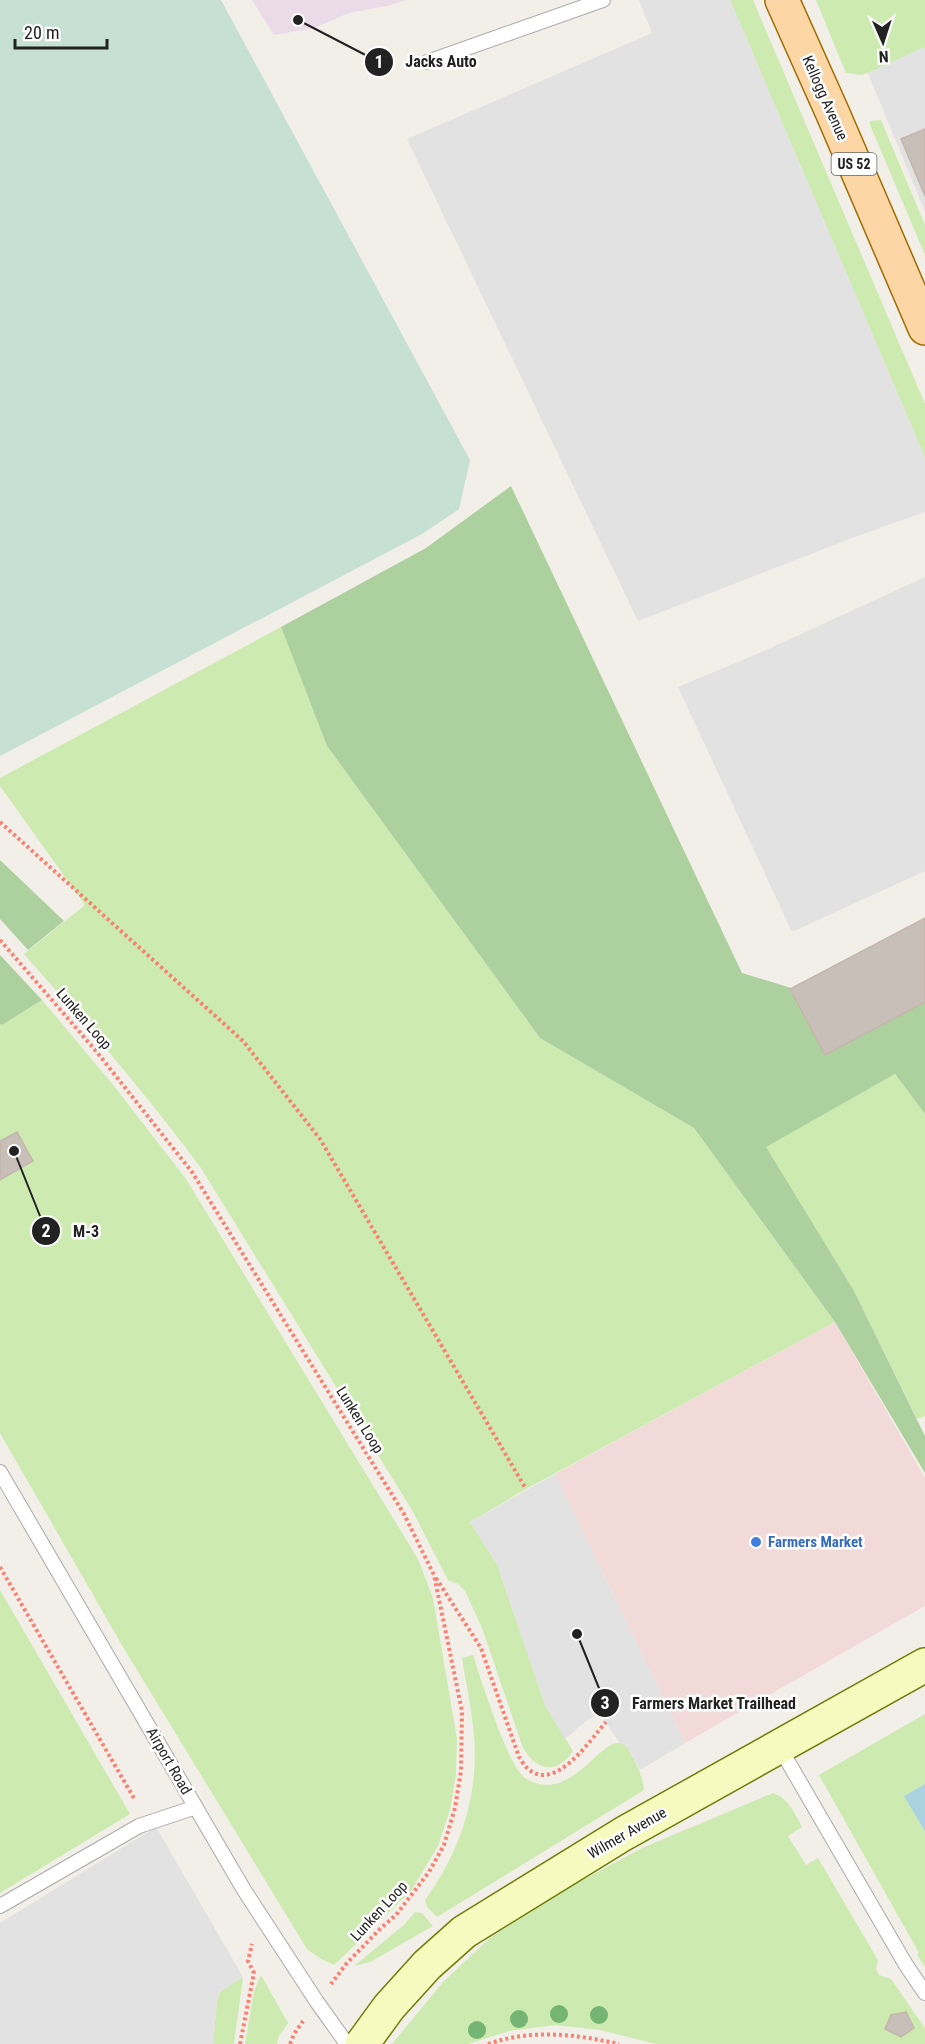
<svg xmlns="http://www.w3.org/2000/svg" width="925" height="2044" viewBox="0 0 925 2044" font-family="'Roboto Condensed',sans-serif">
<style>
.commercial{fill:#f2dad9}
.industrial{fill:#ebdbe8}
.grass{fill:#cdebb0;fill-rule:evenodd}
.forest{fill:#add19e}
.wetland{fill:#c6e0d4}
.parking{fill:#e2e2e2}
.water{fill:#aad3df}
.building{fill:#c7bfb8;stroke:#c4b6ab;stroke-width:1.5}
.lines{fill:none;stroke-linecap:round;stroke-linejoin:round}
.lane-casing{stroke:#a9a9a9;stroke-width:16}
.secondary-casing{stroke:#707d05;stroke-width:36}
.primary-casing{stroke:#a06b00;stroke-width:36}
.path{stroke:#fa8072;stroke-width:4;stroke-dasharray:3 3;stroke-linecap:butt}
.lane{stroke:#fff;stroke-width:14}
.secondary{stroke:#f7fabf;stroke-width:33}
.primary{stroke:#fcd6a4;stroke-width:33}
.tree{fill:#74b475}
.shop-dot{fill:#3f7fe0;stroke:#fff;stroke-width:2}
.labels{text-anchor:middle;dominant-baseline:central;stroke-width:5;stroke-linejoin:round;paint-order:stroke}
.shield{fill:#fff;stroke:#646464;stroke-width:1.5}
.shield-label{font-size:14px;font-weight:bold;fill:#222}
.street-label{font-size:15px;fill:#222;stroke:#fff}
.shop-label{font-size:15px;font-weight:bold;fill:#366cbe;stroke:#fff;text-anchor:start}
.leader{fill:none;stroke:#222;stroke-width:2}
.callout-dot{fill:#222;stroke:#fff;stroke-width:2}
.mark-label{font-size:18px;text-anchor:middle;font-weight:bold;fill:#fff}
.callout-label{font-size:16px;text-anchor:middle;font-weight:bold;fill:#222;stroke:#fff;stroke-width:5;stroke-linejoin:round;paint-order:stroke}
</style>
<rect width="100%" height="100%" fill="#f2efe9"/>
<!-- commercial -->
<path class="commercial" d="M835,1322L925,1478V1606L685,1743L555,1474Z"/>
<!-- industrial -->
<path class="industrial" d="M252,0H406L391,5L349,13L314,28L274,35Z"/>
<!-- grass -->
<path class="grass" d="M730,0H753L925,404V458Z
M816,0H925V47L868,73L861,75L846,73Z
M881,120L925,225V255L870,125V121Z
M281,627L327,746L540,1038L694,1128L835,1322L526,1489L470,1522L497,1564L545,1705L573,1751C557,1775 537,1771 523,1748L482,1628L465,1591L458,1584L448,1580L412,1510L201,1168C146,1094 85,1023 24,954L85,905L0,786V778Z
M42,1000L114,1086L186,1179L418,1559L433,1598L457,1739L456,1774L450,1810L438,1846L411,1891L334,1965L321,1959L307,1949L123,1647L0,1433V1024L2,1025Z
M895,1074L925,1114V1416L917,1419L854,1291L765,1147Z
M0,1590L130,1814L0,1893Z
M473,1655C481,1679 508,1767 525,1778C573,1808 603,1729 625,1745C628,1747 630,1753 632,1756C639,1768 642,1776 644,1790L437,1917L427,1907L425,1900C460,1852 479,1796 474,1736C472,1710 466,1684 462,1658Z
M925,1714V1784L904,1796L925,1832V1967L917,1955L919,1953L819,1775Z
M773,1793C789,1799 794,1812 802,1827L788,1836L806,1865L818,1858L878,1960L876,1969L879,1975L891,1979L925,2028V2044H656L600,2030L555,2025L509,2031L468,2044H392L443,1982L490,1938L566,1889L642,1848ZM905,2012L914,2028L901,2036L885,2029L891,2015Z
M415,1912L422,1913L433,1926L370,1962L354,1966L404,1925Z
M261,1975L288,2023L279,2036L277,2044H245L254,1991Z
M243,1977L234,2044H213L217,2001L220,1992Z"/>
<!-- forest -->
<path class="forest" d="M511,486L742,973L791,988L825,1053L925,1001V1114L895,1074L766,1147L854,1291L925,1436V1473L835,1322L694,1128L540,1038L327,746L281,627L426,548Z
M0,860L64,921L28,950L0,919Z
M0,955L42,1000L2,1025L0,1024Z"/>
<!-- wetland -->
<path class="wetland" d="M0,0H221L470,460L459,509L422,534L0,756Z"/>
<!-- parking -->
<path class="parking" d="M639,0H730L925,458V512L860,535L638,621L407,139L652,33Z
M925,47V212L868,73Z
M925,577V871L792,932L678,687L764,651Z
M555,1474L685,1743L640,1770L626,1745L619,1742L600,1714L586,1721L565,1739L545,1705L497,1564L470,1522Z
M156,1827L243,1977L220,1992L217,2001L213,2044H0V1923Z"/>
<!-- water -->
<path class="water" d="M925,1784V1832L904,1796Z"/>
<!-- building -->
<path class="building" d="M925,129V196L901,139Z
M925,918V1002L825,1055L790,989Z
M17,1132L33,1161L0,1180V1141Z
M906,2012L914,2028L901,2037L885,2029L891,2015Z"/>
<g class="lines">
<!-- lane casing -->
<g class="lane-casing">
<path id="lane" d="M427,62L603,0
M0,1472L244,1890L317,2002L347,2044
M780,1748L906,1965L925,1993
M0,1906L139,1826L196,1807"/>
</g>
<!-- secondary casing -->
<g class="secondary-casing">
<path id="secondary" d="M362,2044L389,2007L427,1965L464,1932L623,1834L925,1665"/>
</g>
<!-- primary casing -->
<g class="primary-casing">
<path id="primary" d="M782,0L833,114L925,328"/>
</g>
<!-- path -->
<path class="path" d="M0,822L243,1041L320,1139L526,1489
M0,940L96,1051L192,1172L404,1514L434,1575L462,1711L461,1771L455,1808L444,1845L429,1872L396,1915L380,1929L347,1963L331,1984
M0,1567L135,1800
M436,1578L481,1648L519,1757C521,1760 524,1765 527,1768C555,1794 590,1740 606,1722
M240,2044L254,1973L248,1961L252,1944
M290,2044L294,2034L303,2021
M488,2044C531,2029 575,2034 619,2044"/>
<!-- lane -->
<use href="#lane" class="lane"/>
<!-- secondary -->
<use href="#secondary" class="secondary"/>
<!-- primary -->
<use href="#primary" class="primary"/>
</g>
<!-- trees -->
<g class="tree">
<circle cx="559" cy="2014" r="9"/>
<circle cx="599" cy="2015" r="9"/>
<circle cx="519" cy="2019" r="9"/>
<circle cx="477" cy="2030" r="9"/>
</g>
<!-- markers -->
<circle class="shop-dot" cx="756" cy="1542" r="6"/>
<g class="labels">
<!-- shield labels -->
<rect class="shield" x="831.5" y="153" width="45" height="22" rx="4.5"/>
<g class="shield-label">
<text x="854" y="164">US 52</text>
</g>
<!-- street labels -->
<g class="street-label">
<text transform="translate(825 98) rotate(66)">Kellogg Avenue</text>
<text transform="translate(84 1019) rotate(49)">Lunken Loop</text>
<text transform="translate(360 1420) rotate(58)">Lunken Loop</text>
<text transform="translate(169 1761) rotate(60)">Airport Road</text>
<text transform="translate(627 1833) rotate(-30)">Wilmer Avenue</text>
<text transform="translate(379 1911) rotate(-47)">Lunken Loop</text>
</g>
<!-- shop labels -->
<g class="shop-label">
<text x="768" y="1542">Farmers Market</text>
</g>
</g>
<!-- callouts -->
<path class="leader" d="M298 20L379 62M14 1151L46 1231M577 1634L605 1703"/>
<g class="callout-dot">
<circle cx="298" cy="20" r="6"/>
<circle cx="14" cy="1151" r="6"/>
<circle cx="577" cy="1634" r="6"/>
<circle cx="379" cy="62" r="15"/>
<circle cx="46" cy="1231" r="15"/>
<circle cx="605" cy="1703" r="15"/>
</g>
<g class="mark-label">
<text x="379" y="68">1</text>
<text x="46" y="1237">2</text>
<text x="605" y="1709">3</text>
</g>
<g class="callout-label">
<text x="441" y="67">Jacks Auto</text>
<text x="86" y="1237">M-3</text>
<text x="714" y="1709">Farmers Market Trailhead</text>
</g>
<!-- north arrow -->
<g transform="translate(883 42) rotate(177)" stroke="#ffffff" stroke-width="4.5" paint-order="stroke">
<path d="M0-4.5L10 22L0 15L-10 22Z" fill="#222222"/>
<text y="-9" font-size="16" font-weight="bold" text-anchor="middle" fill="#222222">N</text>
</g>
<!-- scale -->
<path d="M15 39v9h92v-9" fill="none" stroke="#222222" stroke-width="3"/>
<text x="24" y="39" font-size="18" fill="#222222" stroke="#ffffff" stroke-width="4.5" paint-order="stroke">20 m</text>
</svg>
